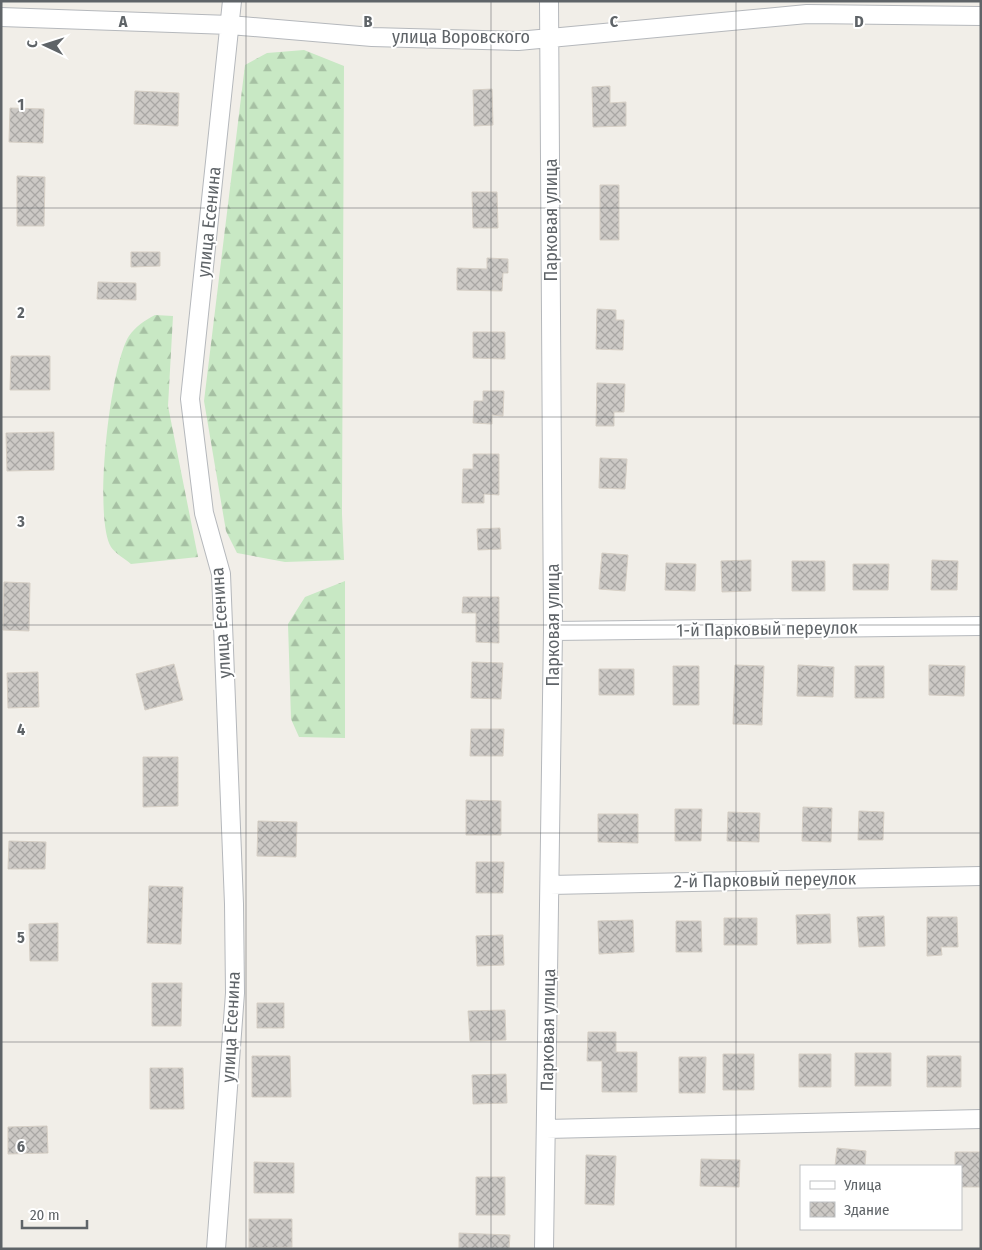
<svg xmlns="http://www.w3.org/2000/svg" width="982" height="1250" viewBox="0 0 982 1250" font-family="'Fira Sans Condensed',sans-serif">
<style>
.forest{fill:url(#forest-firs)}
.building{fill:url(#building-cross-hatch);stroke:#d6cfc5}
.lines{fill:none;stroke-linecap:round;stroke-linejoin:round}
.street-casing{stroke:#b5b8bc;stroke-width:20}
.street{stroke:#fff;stroke-width:18}
.grid{fill:none;stroke:#5f6468;stroke-width:1;stroke-opacity:0.55}
.labels{text-anchor:middle;dominant-baseline:central;stroke-width:4;stroke-linejoin:round;paint-order:stroke}
.street-label{font-size:18px;fill:#5f6468;stroke:#fff}
.grid-label{font-size:16px;text-anchor:middle;font-weight:bold;fill:#5f6468;stroke:#fff;stroke-width:4;stroke-linejoin:round;paint-order:stroke}
</style>
<defs>
<pattern id="forest-firs" width="22" height="20" patternUnits="userSpaceOnUse" patternTransform="scale(1.25)"><rect width="22" height="20" fill="#c8e8c4"/><path d="M5 1l3.5 6h-7zM16 11l3.5 6h-7z" fill="#a6c0a3"/></pattern>
<pattern id="building-cross-hatch" width="8" height="8" patternUnits="userSpaceOnUse" patternTransform="scale(1.25)"><rect width="8" height="8" fill="#ccc9c5"/><path d="M0 0l8 8M0 8l8-8" fill="none" stroke="#a9a7a4"/></pattern>
</defs>
<rect width="100%" height="100%" fill="#f1eee8"/>
<!-- forest -->
<path class="forest" d="M304,50L344,66L342,514L344,560L285,562L237,553L226,531L204,401L245,65L267,53Z
M155,315L173,316L168,406L198,557L131,564C125,559 115,553 111,547C93,518 110,365 129,336C135,327 145,320 155,315Z
M345,581V738L299,737L291,719L288,624L305,597Z"/>
<!-- building -->
<path class="building" d="M610,86V103L626,102V126L593,127L592,87Z
M492,89L493,125L474,126L473,90Z
M135,91L179,93L178,126L134,124Z
M10,108L44,109L43,143L9,142Z
M17,176L45,177L44,226H17Z
M600,185H619V240H600Z
M472,192H497L498,228H473Z
M131,252H160V266L131,267Z
M487,258L508,259V273H503L502,291L457,290V268L487,269Z
M98,282L136,283V300L97,299Z
M597,309L616,310V320H624L623,350L596,349Z
M473,332H505V359L473,358Z
M11,356H50V390H10Z
M597,383L625,384L624,412H614V426H596Z
M483,391H504L503,416L492,415V424L473,423L474,401H483Z
M54,432V470L7,471L6,433Z
M473,454H499V495L484,494V503H462L463,469H473Z
M600,458L627,459L625,489L599,488Z
M500,528L501,549L478,550L477,529Z
M602,553L628,555L625,591L599,589Z
M751,560V591L722,592L721,561Z
M932,560L958,561L957,590H931Z
M792,561H825V591H792Z
M666,563L696,564L695,591L665,590Z
M853,564H889L888,590H853Z
M4,582L30,583L29,631L3,630Z
M463,597H499V643L476,642V613H462Z
M472,662L503,663L501,699L471,698Z
M174,664L183,700L145,710L136,674Z
M735,665L764,666L762,725L733,724Z
M798,665L834,667L833,697L797,696Z
M929,665L965,666L964,696L929,695Z
M673,666H699V705H673Z
M855,666H884V698H855Z
M599,669H634V695H599Z
M38,672L39,707L8,708L7,673Z
M471,729H504L503,756H470Z
M143,757H178V806L143,807Z
M466,800L501,801V835H466Z
M803,807L832,808L831,842L802,841Z
M675,809H702L701,841H675Z
M859,811L884,812L883,840H858Z
M728,812L760,813L759,842L727,841Z
M598,814H638V843L598,842Z
M258,821L297,822L296,857L257,856Z
M9,841L46,842L45,869H8Z
M476,862H504L503,893H476Z
M149,886L183,887L181,944L147,943Z
M830,914L831,943L797,944L796,915Z
M884,916L885,946L859,947L857,917Z
M927,917H957L958,947H941L942,955L927,956Z
M724,918H757V945H724Z
M633,920L634,952L599,954L598,921Z
M676,921H701L702,952H676Z
M58,923V961H30L29,924Z
M503,935L504,965L477,966L476,936Z
M152,983H182L181,1026H152Z
M257,1003H284V1028H257Z
M505,1010L506,1040L470,1041L468,1011Z
M588,1032H616V1052H637V1092H602V1061H587Z
M855,1053H891V1086H855Z
M723,1054H754V1090H723Z
M799,1054H831V1087H799Z
M252,1056H290L291,1097H252Z
M927,1056H961V1087H927Z
M679,1057H706L705,1093H679Z
M150,1068H183L184,1109H150Z
M506,1074L507,1103L473,1104L472,1075Z
M47,1126L48,1153L8,1154V1127Z
M837,1148L866,1151L865,1166H835Z
M955,1152H981V1187H961V1166H955Z
M586,1155L616,1156L614,1205L585,1204Z
M701,1159L740,1160L739,1187L700,1186Z
M254,1162L294,1163V1193H254Z
M476,1177H505V1215H476Z
M249,1219H292V1247L249,1248Z
M459,1233L510,1235L509,1249H459Z"/>
<g class="lines">
<!-- street casing -->
<g class="street-casing">
<path id="street" d="M1,17L230,25L372,37L518,41L807,14L981,16
M553,631L981,626
M550,885L981,876
M546,1129L981,1119
M216,1249L235,993L234,904L221,574L204,513L190,399L232,1
M544,1249L553,631L549,1"/>
</g>
<!-- street -->
<use href="#street" class="street"/>
</g>
<!-- grid -->
<path class="grid" d="M246,1V1249M491,1V1249M736,1V1249M1,208H981M1,417H981M1,625H981M1,833H981M1,1042H981"/>
<g class="labels">
<!-- street labels -->
<g class="street-label">
<text x="461" y="37">улица Воровского</text>
<text transform="translate(551 220) rotate(-90)">Парковая улица</text>
<text transform="translate(209 222) rotate(-84)">улица Есенина</text>
<text transform="translate(221 623) rotate(-94)">улица Есенина</text>
<text transform="translate(553 625) rotate(-90)">Парковая улица</text>
<text transform="translate(767 629) rotate(-1)">1-й Парковый переулок</text>
<text transform="translate(765 880) rotate(-1)">2-й Парковый переулок</text>
<text transform="translate(231 1027) rotate(-87)">улица Есенина</text>
<text transform="translate(548 1030) rotate(-89)">Парковая улица</text>
</g>
</g>
<g class="grid-label">
<text x="123" y="27">A</text>
<text x="368" y="27">B</text>
<text x="614" y="27">C</text>
<text x="859" y="27">D</text>
<text x="21" y="110">1</text>
<text x="21" y="318">2</text>
<text x="21" y="527">3</text>
<text x="21" y="735">4</text>
<text x="21" y="943">5</text>
<text x="21" y="1152">6</text>
</g>
<!-- border -->
<rect width="982" height="1250" fill="none" stroke="#5f6468" stroke-width="5"/>
<!-- legend -->
<rect x="800" y="1165" width="162" height="65" fill="#ffffff" stroke="#bfc1c3"/>
<rect x="810" y="1181" width="25" height="8" fill="#ffffff" stroke="#bfc1c3"/>
<text x="844" y="1190" font-size="15" fill="#5f6468">Улица</text>
<rect x="810" y="1202" width="25" height="15" fill="url(#building-cross-hatch)" stroke="#bfc1c3"/>
<text x="844" y="1215" font-size="15" fill="#5f6468">Здание</text>
<!-- north arrow -->
<g transform="translate(45 45) rotate(274)" stroke="#ffffff" stroke-width="4" paint-order="stroke">
<path d="M0-4L9 19L0 12L-9 19Z" fill="#5f6468"/>
<text y="-8" font-size="14" font-weight="bold" text-anchor="middle" fill="#5f6468">С</text>
</g>
<!-- scale -->
<path d="M22 1220v8h65v-8" fill="none" stroke="#5f6468" stroke-width="2.5"/>
<text x="30" y="1220" font-size="15" fill="#5f6468" stroke="#ffffff" stroke-width="4" paint-order="stroke">20 m</text>
</svg>
